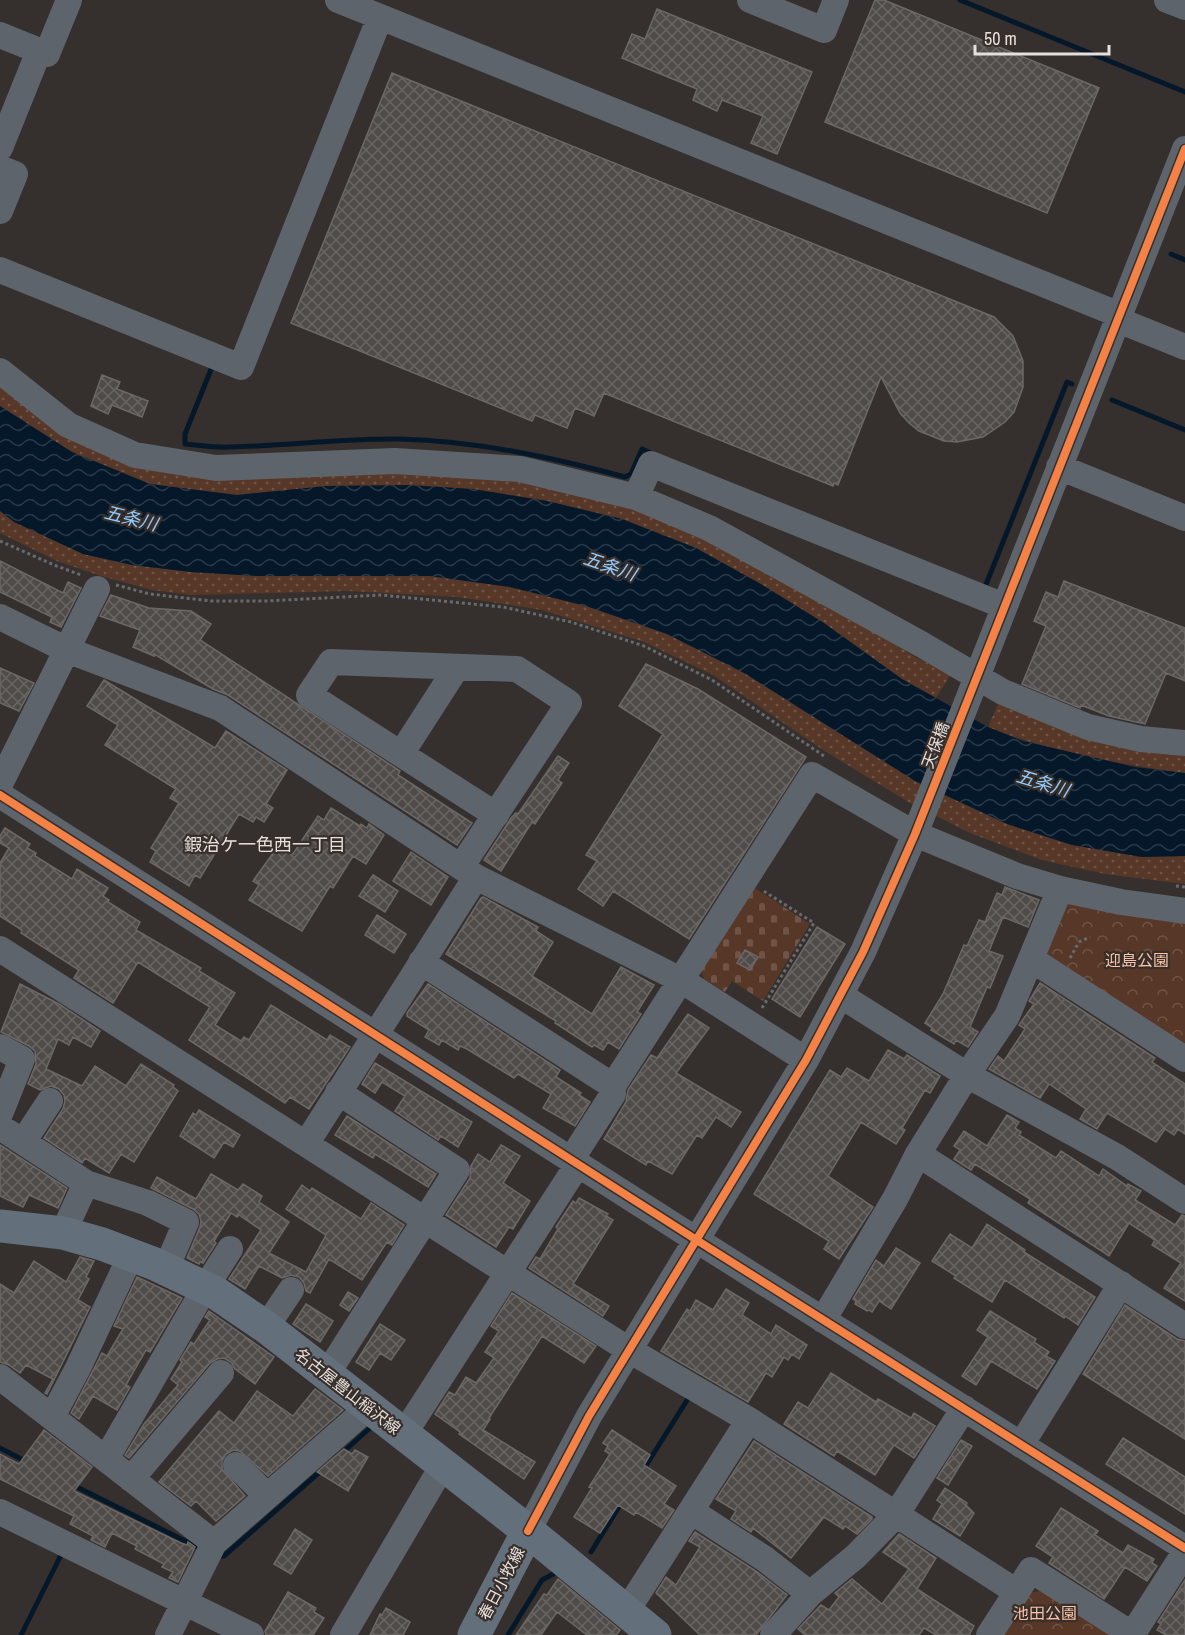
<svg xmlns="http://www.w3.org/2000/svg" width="1185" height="1635" viewBox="0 0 1185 1635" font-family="'Archivo Narrow','Noto Sans JP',sans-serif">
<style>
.grass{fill:url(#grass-dots)}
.cemetery{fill:url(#cemetery-stones)}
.park{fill:url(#park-crowns)}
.water{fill:url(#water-waves)}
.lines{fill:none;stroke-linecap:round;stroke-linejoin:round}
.stream{stroke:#05182a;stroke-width:5}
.building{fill:url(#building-cross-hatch);stroke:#6b6866;stroke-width:1.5}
.path{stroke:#676b6f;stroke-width:3;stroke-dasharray:3 3;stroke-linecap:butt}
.minor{stroke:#5d646b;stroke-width:26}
.major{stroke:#636f7a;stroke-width:33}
.cycleway-casing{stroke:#382f2b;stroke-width:11}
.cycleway{stroke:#f48246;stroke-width:8}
.labels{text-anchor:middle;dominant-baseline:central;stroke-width:4.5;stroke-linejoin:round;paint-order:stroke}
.street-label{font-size:16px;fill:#e6e0dd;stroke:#382f2b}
.park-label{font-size:16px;fill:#fac2a6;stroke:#382f2b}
.water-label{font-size:18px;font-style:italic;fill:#92ccff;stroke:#382f2b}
.neighbourhood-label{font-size:18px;fill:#e6e0dd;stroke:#382f2b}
</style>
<defs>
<pattern id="grass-dots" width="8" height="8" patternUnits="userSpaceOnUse" patternTransform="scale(1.5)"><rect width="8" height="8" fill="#573828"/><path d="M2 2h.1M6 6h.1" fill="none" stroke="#6f5447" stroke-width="1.8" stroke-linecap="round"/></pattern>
<pattern id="cemetery-stones" width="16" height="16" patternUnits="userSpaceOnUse" patternTransform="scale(1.5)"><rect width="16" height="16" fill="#573828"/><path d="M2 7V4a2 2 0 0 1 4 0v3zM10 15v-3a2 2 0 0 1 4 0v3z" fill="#6f5447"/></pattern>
<pattern id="park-crowns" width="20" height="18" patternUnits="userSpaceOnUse" patternTransform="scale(1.5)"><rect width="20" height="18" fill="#573828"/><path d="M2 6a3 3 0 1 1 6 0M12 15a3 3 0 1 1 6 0" fill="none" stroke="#6f5447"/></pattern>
<pattern id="water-waves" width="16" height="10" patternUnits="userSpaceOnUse" patternTransform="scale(1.5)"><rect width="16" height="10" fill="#05182a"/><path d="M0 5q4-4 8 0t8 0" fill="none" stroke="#293948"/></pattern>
<pattern id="building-cross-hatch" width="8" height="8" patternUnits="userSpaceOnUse" patternTransform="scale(1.5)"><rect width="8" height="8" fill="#4f4b49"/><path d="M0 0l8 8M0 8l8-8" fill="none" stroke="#686563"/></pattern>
</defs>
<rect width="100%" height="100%" fill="#35302e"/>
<!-- grass -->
<path class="grass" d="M0,377L135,459L519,475L622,497L805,589L917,658L951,674L936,698L902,679L824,623L759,583L696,548L622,519L547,501L473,489L408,485L326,486L237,495L150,484L72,452L0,406Z
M0,511L14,522L83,554L132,565L191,572L257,576H430L510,587L586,606L667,634L746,674L915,781L1007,824L1072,845L1142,857L1185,856V884L1105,874L1042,860L970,833L910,803L823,750L713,675L644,642L542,610L458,597L348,591L191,595L152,590L101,576L57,561L0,533Z
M999,702L1131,747L1185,756V773C1118,764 1050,752 988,727Z"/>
<!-- cemetery -->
<path class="cemetery" d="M753,887L810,924L763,1001L732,981L725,992L704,979L700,969Z"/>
<!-- park -->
<path class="park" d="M1067,902L1185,918V1045L1048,957L1047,950Z
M1049,1589L1119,1635H999L1025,1594Z"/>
<!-- water -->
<path class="water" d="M0,406L72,452L150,484L237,495L326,486L408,485L473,489L547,501L622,519L696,548L759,583L824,623L902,679L988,727L1023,741L1135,767L1185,773V856L1142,857L1072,845L1007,824L915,781L746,674L667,634L586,606L510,587L430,576H257L191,572L132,565L83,554L14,522L0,511Z"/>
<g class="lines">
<!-- stream -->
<path class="stream" d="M960,0L1185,92
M1171,254L1185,260
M209,365L212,367L185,434V444C200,445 215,448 230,447C287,446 343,438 400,439C476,441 551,457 625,477L631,474L642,449L653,454
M1112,400L1185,430
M982,586L985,587L1067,382L1072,384
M0,1448L27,1462
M341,1454L371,1427
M642,1472L689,1397
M73,1485L203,1550
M591,1552L622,1502
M217,1556H224L322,1470
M21,1635L61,1555
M508,1635L542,1580L555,1573"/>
</g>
<!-- building -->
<path class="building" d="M875,0H884L1099,88L1047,213L825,122Z
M657,9L812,72L777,154L751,143L763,116L722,100L717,111L693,100L697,89L622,58L632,34L645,39Z
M392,73L994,317L1013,336L1023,361V387L1014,412L1005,422L983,437L957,442L944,441L919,431L909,423L900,413L881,377L838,485L834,483L833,486L604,393L594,416L575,408L567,428L535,415L532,421L291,323Z
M102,375L120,382L117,389L148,401L142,417L112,405L108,414L91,406Z
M0,561L63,593L68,582L81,588L61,627L50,622L52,617L0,592Z
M1064,581L1185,628V681L1166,673L1145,724L1109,716L1081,705L1080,708L1022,684L1046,626L1034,621L1046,592L1058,597Z
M111,595L149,608L191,611L211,624L200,640L400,771L398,775L472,823L457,845L228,695L213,689L154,654V656L133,647L140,630L100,616Z
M646,664L698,689L806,757L689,939L613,891L603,906L578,889L597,861L586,855L663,734L619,706Z
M0,668L34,683L19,711L0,703Z
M104,680L215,748L226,731L287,770L266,804L273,808L264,822L256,817L253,822L239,814L200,878L195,875L189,886L150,862L156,851L151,848L179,803L170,798L176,789L105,745L118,725L87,706Z
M558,756L569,763L558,780L562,783L535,824L532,822L501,871L484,860L511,818L516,813L518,814Z
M331,808L360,826L361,824L367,828L369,824L384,835L366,864L353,856L333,888L330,886L302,931L249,900L259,885L253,881L279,845L293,854L318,816L324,820Z
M5,828L30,844L27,848L36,853L35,856L72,879L77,869L108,888L103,896L109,900L108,902L140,922L136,930L201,968L199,971L235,993L215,1025L241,1041L244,1037L249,1040L271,1005L327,1040L330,1035L350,1047L309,1109L290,1097L285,1103L189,1040L210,1007L138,962L113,1003L74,978L79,970L21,933L22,930L0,916V863L9,848L0,843V836Z
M411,852L448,877L431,905L393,881Z
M373,875L398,891L385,912L359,896Z
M1005,887L1039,900L1028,927L1003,917L989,951L1003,956L990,988L987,987L970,1027L978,1032L968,1047L956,1040L954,1044L931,1030L932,1028L925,1023L943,994L964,945L967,946L979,920L985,922L997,893L1002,895Z
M483,897L538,927L536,931L553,942L532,976L592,1014L621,967L654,985L637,1012L641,1014L619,1049L608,1042L603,1050L594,1045L592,1047L555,1023L556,1021L446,954L481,898Z
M377,915L406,934L394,953L365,935Z
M817,927L845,944L800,1017L772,999Z
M745,950L758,957L750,970L737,963Z
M1040,983L1155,1058L1152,1062L1185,1084V1134L1178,1129L1174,1135L1165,1129L1156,1142L1107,1113L1097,1129L1080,1119L1086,1109L1049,1084L1040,1098L989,1069L998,1056L1004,1061L1025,1029L1019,1025L1034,1004L1029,1001Z
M20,984L59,1004L100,1031L91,1047L73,1037L69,1045L58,1039L46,1069L82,1086L95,1066L126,1086L141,1064L174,1085L173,1087L178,1091L134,1162L121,1154L109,1173L85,1158L82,1163L44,1138L63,1109L65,1101L64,1095L59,1089L51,1086L40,1090L28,1084L36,1064L35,1051L29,1046L1,1032Z
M428,984L560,1070L556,1077L581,1093L579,1095L590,1102L575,1126L543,1108L551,1094L518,1074L514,1078L467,1049L460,1046L458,1050L442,1040L439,1045L425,1037L429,1030L407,1016V1013Z
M688,1014L709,1028L676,1073L741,1112L731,1127L716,1117L702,1138L697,1135L672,1174L648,1161L646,1165L604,1139L626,1102L628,1090L651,1055L657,1058Z
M888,1050L904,1059L907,1055L940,1076L930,1093L925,1090L902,1128L905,1130L896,1144L861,1122L828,1176L873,1207L839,1259L824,1249L829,1241L754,1194L830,1070L841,1077L847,1068L869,1081Z
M375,1063L472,1122L458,1147L441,1136L438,1140L395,1111L405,1096L382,1082L375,1093L362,1084Z
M199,1110L240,1135L233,1147L224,1142L214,1158L180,1136L193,1113L196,1115Z
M1007,1115L1019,1122L1015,1128L1021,1132L1019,1135L1056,1158L1061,1151L1099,1176L1103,1169L1127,1186L1128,1184L1141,1191L1135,1200L1175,1225L1182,1215L1185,1216V1301L1164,1288L1181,1263L1152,1245L1155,1240L1129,1223L1109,1256L1028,1203L1030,1199L975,1164L971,1170L954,1159L960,1150L954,1146L964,1131L987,1146Z
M347,1116L436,1174L428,1187L375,1154L373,1158L335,1135Z
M0,1145L67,1188L58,1208L29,1195L23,1207L0,1196Z
M501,1145L520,1156L503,1183L530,1201L513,1229L509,1227L496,1247L446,1215L470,1178L471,1166L478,1154L490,1162Z
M211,1174L238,1190L243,1184L262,1196L259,1202L289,1222L269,1253L306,1272L326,1235L286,1209L302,1185L310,1191L312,1188L361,1219L371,1203L404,1225L392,1245L387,1242L362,1280L329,1259L310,1293L306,1291L304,1283L299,1277L291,1275L282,1278L259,1266L245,1289L229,1279L261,1230L239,1215L237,1217L231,1213L214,1241L216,1243L203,1263L200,1262L199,1264L187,1258L200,1227L201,1221L199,1214L193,1209L151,1188L157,1177L196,1199Z
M579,1198L608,1214L606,1216L613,1220L573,1284L609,1306L603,1316L529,1268L536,1257L540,1259L558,1229L556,1227L573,1201L576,1203Z
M987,1224L1025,1250L1024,1252L1095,1297L1078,1325L1065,1316L1064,1318L1005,1280L992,1302L954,1278L956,1276L932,1261L950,1234L972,1248Z
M896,1248L920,1263L891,1309L879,1301L872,1312L869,1310L867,1311L855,1304L856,1301L853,1299L876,1260L884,1266Z
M80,1257L94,1261L86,1277L89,1279L78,1300L90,1307L47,1394L45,1393L53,1379L26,1365L20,1373L9,1365L0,1362V1284L14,1293L34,1261L66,1282Z
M137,1277L182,1298L150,1352L146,1350L126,1385L130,1387L117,1410L93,1396L79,1419L71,1413L102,1353L107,1356L123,1329L114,1326Z
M726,1289L749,1303L742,1315L771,1334L776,1325L807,1345L799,1359L792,1354L788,1360L784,1357L772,1377L766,1373L748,1402L661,1351L687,1309L690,1311L696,1300L713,1310Z
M348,1292L358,1298L349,1311L340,1305Z
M512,1293L596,1346L584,1363L542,1336L489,1418L490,1419L483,1430L535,1462L524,1479L459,1434L460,1432L435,1414L449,1392L455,1395L466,1377L476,1383L494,1358L485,1352L499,1331L491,1326Z
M306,1304L333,1321L320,1342L293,1324Z
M1125,1305L1177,1339L1185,1341V1439L1083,1374Z
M209,1311L274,1357L255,1384L235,1369L231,1362L224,1358L217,1359L210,1363L129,1458L125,1455L144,1424L178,1385L171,1379L182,1362L180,1360L191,1342L194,1344L210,1320L205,1317Z
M990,1311L1036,1339L1034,1342L1049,1352L1046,1356L1055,1361L1037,1389L991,1361L976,1385L962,1376L988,1337L977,1330Z
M380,1324L405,1340L391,1360L380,1353L369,1370L356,1362Z
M831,1373L876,1402L878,1399L911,1418L914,1413L935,1426L914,1458L894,1445L875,1475L837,1451L834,1456L784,1424L798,1402L808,1408Z
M315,1389L343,1410L268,1476L240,1451L233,1450L226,1454L222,1461V1469L245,1496L216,1521L196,1501L191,1506L159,1482L219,1411L234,1423L257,1391L293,1416Z
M44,1430L92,1467L74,1491L181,1543L187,1545L188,1542L195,1547L178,1582L169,1578L173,1572L162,1567L164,1564L135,1549L137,1546L112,1533L105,1547L91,1540L93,1536L70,1524L74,1516L0,1479V1454L19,1464Z
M612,1430L650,1455L644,1465L676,1486L664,1504L674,1510L662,1528L636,1512L634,1515L618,1505L600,1533L574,1517L592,1488L589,1487L610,1454L605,1451L608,1446L603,1443Z
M1123,1438L1185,1477V1514L1106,1464Z
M961,1440L972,1446L948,1485L937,1478Z
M754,1441L872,1517V1519L857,1534L845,1526L843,1529L824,1517L791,1558L753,1528L751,1532L731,1519L736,1511L716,1499Z
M344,1449L352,1454L355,1450L368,1457L348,1491L317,1472Z
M945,1488L967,1503L966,1505L974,1513L960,1536L933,1519L942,1504L937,1500Z
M1061,1508L1098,1531L1095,1535L1123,1553L1128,1545L1154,1559L1152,1563L1157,1566L1147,1581L1125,1567L1104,1599L1049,1563L1053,1557L1036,1546Z
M295,1529L312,1540L291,1574L274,1564Z
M695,1532L756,1571L787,1595L756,1635H700L656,1593L666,1577L676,1585L700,1547L689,1541Z
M899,1534L936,1558L917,1589L974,1626L969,1635H936L924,1628L919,1635H805L798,1629L821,1605L829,1610L839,1597L835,1593L852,1579L882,1604L909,1569L883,1552Z
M558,1579L620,1630L616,1635H587L557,1612L541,1635H516L544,1594L547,1595Z
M1185,1580V1635H1166L1157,1630L1161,1624L1158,1622Z
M288,1592L316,1608L314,1612L324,1618L313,1635H266L265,1631Z
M386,1608L410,1622L403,1635H370L380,1614L382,1615Z"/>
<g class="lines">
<!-- path -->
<path class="path" d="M0,541L54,565L81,575
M116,585L150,594L211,601H267L381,595L503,607L571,622L644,646L712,680L824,756
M1176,886L1185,887
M1070,958L1079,942L1090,937
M762,1008L814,923L762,890"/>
<!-- minor -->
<path class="minor" d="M338,0L1120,315
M750,0L824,30L836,0
M1167,0L1185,7
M0,35L47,54L69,0
M0,148L39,51
M0,168L15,174L0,211
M0,270L241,367L380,17
M1118,320L1185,347
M0,371L68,425L135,455L216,468L395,461L520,469L636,497L709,528L921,644L1003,692L1088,727L1141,739L1185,743
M1059,467L1185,518
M636,497L651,464L1004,606
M0,617L67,650L220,708L476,877L681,980L806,1060
M401,754L457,667
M0,784L97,589
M0,795L695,1239L1185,1548
M461,867L569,703L517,669L331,662L309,695L496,815
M0,949L629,1350L749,1420L1017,1592
M1031,959L1185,1059
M421,962L613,1086L812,775L915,834L1017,876L1060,889
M840,995L967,1075L1117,1157L1185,1201
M0,1047L22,1059L0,1114
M0,1127L86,1183L63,1233
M23,1142L50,1101
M306,1144L476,877
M918,1154L1185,1326
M571,1160L613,1094V1086
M86,1183L148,1203L186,1222L166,1269
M823,1320L895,1199L918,1154L967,1075L1007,1016L1060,889L1121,902L1185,911
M266,1327L291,1290
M327,1374L457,1170L338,1092
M0,1377L214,1543
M52,1417L78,1368L131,1255
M404,1434L578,1164
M1021,1445L1121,1284
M106,1459L205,1288L230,1249
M236,1465L267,1496
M131,1479L221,1373
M691,1511L765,1559L810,1594
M0,1512L251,1635
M528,1531L589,1416L806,1060L863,952L915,834L1185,149
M626,1612L749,1420
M168,1635L214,1543L369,1407
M343,1635L443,1465
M773,1635L810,1594L856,1556L896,1515L964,1408
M989,1635L1031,1570L1133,1635
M1132,1635L1185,1552"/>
<!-- major -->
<path class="major" d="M0,1226L63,1233L102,1244L155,1264L216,1293L266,1327L369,1407L528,1531L655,1635
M474,1635L528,1531"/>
<!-- cycleway casing -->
<g class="cycleway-casing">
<path id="cycleway" d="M0,795L695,1239L1185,1548
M528,1531L589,1416L806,1060L863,952L915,834L1185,149"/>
</g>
<!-- cycleway -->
<use href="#cycleway" class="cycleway"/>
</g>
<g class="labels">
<!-- street labels -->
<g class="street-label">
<text transform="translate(935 745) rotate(-69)">天保橋</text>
<text transform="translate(348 1391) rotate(38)">名古屋豊山稲沢線</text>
<text transform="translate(501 1583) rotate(-62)">春日小牧線</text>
</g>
<!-- park labels -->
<g class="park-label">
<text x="1137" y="960">迎島公園</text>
<text x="1045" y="1613">池田公園</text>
</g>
<!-- water labels -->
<g class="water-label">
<text transform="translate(131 518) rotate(14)">五条川</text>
<text transform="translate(610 566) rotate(19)">五条川</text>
<text transform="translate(1043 783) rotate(17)">五条川</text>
</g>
<!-- neighbourhood labels -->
<g class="neighbourhood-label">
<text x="265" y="844">鍜治ケ一色西一丁目</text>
</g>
</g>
<!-- scale -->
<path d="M975 45v9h134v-9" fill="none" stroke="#e6e0dd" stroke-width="3"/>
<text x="984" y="45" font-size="18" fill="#e6e0dd" stroke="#382f2b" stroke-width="4.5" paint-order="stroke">50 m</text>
</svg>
